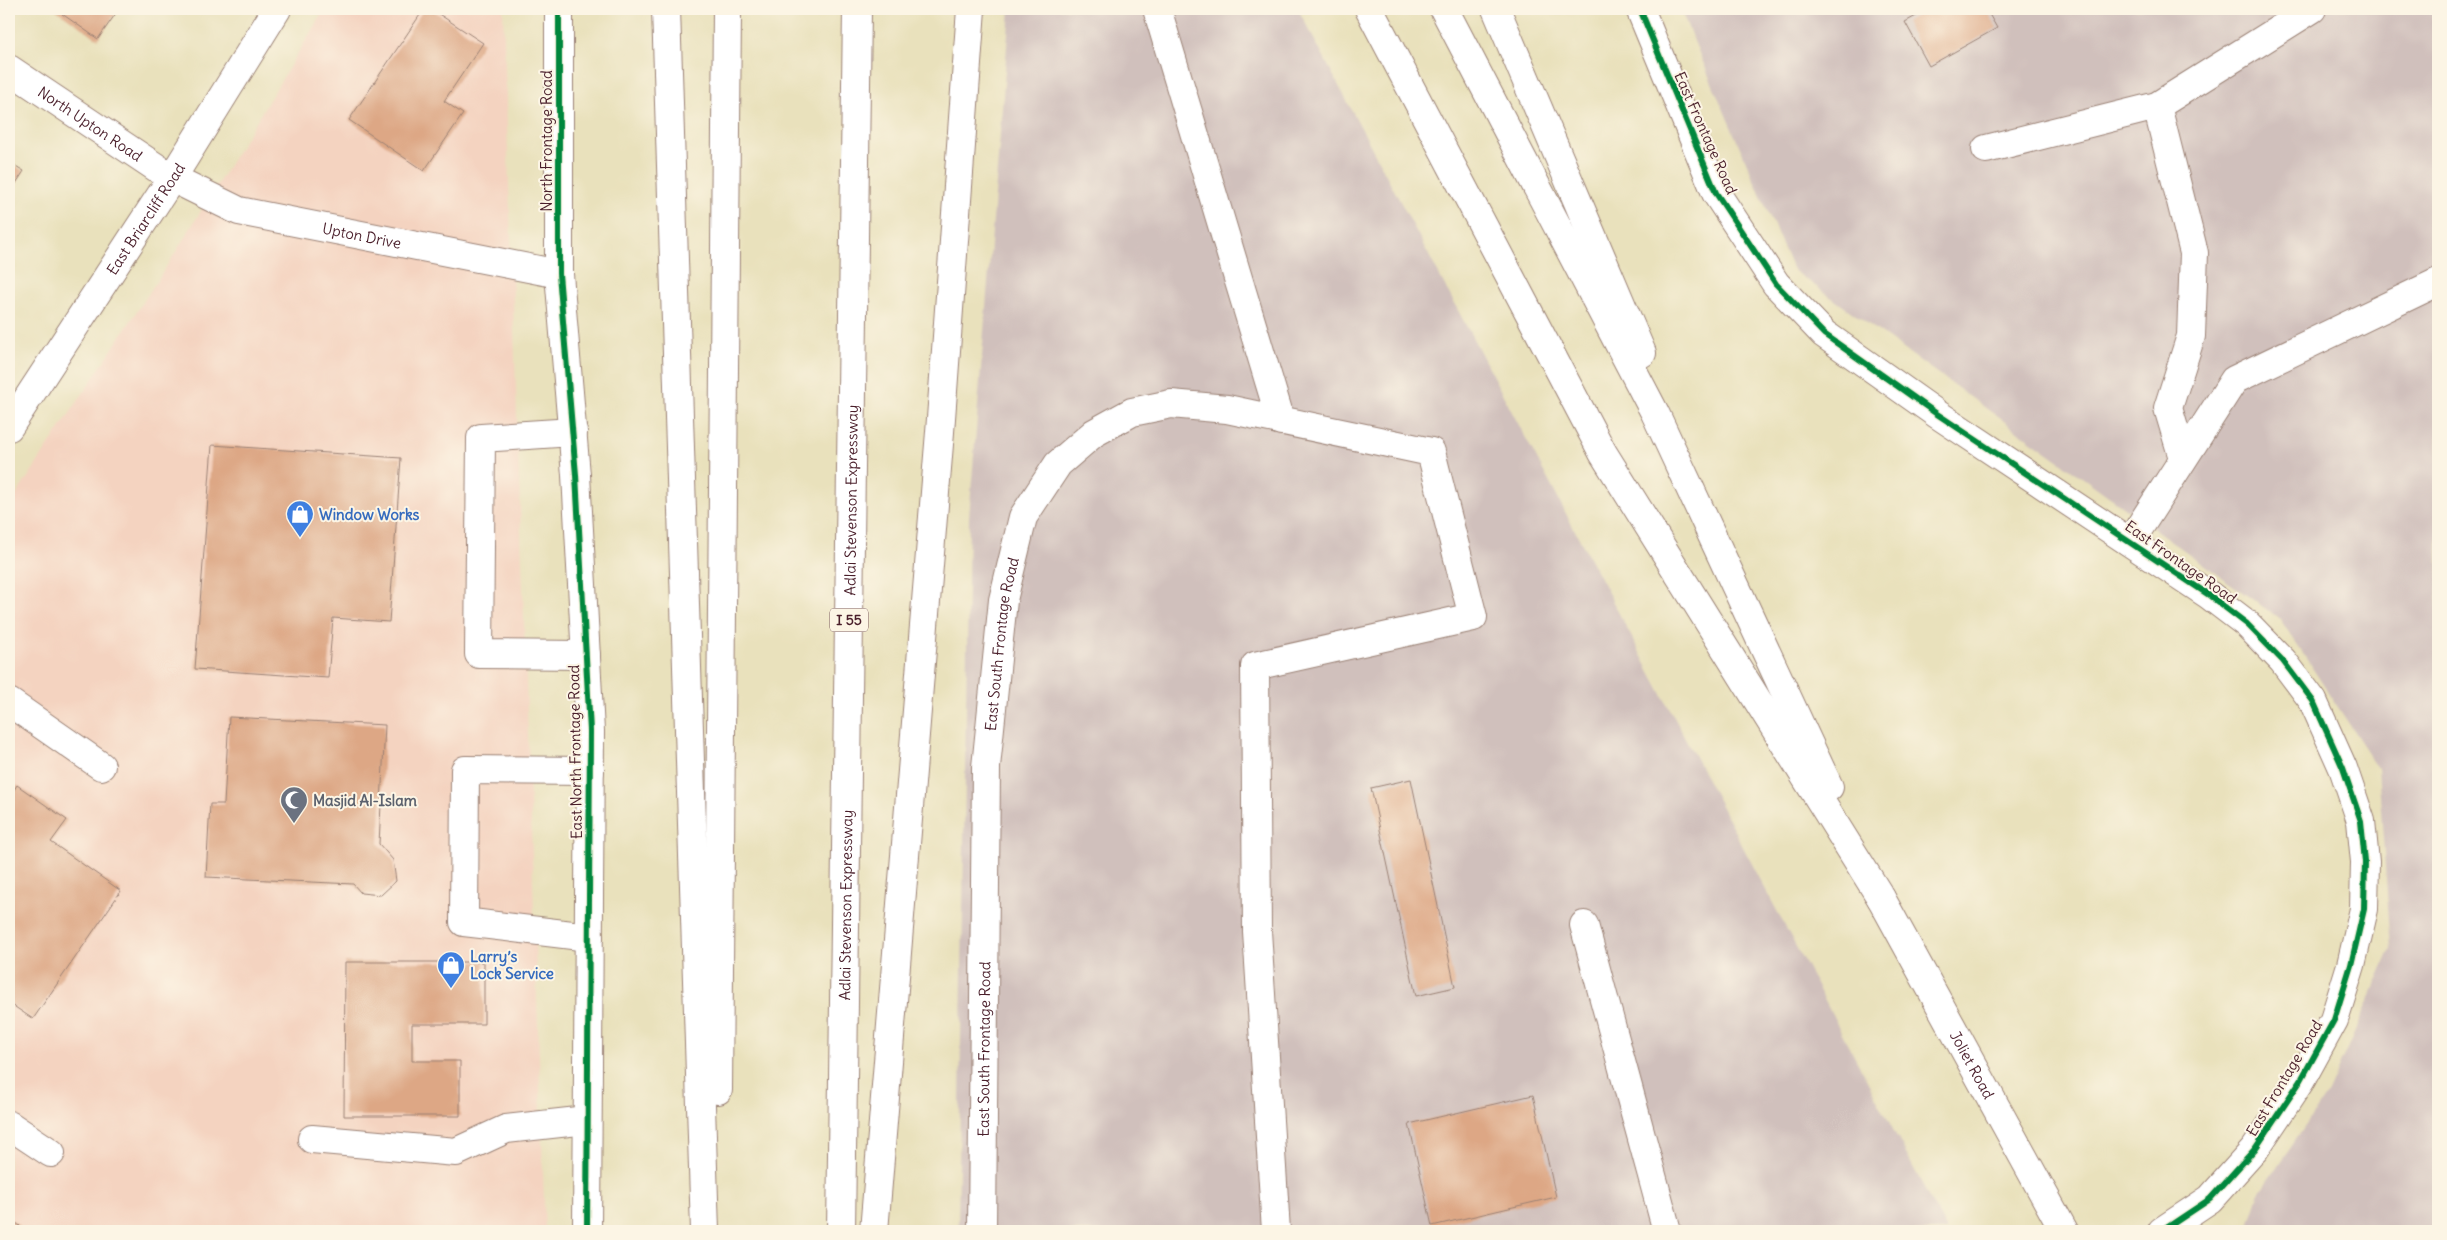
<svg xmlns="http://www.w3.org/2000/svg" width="2447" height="1240" viewBox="0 0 2447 1240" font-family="Delius,sans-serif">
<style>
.built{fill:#f4d3c0}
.industrial{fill:#d0c0bc}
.building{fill:#dda785}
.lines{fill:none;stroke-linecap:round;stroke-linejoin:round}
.minor-casing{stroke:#9a8074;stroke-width:30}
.major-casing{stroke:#9a8074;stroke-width:30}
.highway-casing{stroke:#9a8074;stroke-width:30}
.minor{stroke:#fff;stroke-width:28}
.major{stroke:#fff;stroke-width:28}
.highway{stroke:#fff;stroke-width:28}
.cycleway-casing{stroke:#fcf5e5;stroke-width:9}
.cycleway{stroke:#00873e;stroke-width:6}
.labels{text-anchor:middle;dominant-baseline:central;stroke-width:4;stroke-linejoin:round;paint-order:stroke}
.shield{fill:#fcf5e5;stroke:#7f5f63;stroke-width:1}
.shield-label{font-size:14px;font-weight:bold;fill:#4a1f2b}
.street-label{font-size:15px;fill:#4a1f2b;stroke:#fcf5e5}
.shop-label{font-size:15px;font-weight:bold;fill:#366cbe;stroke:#fcf5e5;text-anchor:start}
.worship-label{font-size:15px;font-weight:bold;fill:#5b616d;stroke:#fcf5e5;text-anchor:start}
</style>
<rect width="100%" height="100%" fill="#fcf5e5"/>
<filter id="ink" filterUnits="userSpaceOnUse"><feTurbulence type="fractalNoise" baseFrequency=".02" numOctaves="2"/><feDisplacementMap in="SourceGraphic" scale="10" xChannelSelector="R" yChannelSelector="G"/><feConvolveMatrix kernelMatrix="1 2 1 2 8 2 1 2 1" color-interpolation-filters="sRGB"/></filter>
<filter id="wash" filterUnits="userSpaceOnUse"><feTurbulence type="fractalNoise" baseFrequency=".0096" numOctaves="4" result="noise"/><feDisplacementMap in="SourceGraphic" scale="20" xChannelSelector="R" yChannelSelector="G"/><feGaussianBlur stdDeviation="1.12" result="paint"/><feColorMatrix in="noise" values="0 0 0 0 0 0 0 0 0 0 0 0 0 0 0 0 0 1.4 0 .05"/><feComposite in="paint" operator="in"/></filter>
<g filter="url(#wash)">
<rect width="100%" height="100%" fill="#e9e1bc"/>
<!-- built -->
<path class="built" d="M325,9H503L545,1231H9V506L174,255Z"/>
<!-- industrial -->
<path class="industrial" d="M1010,9H1298L1947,1231H958L969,517Z
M1680,9H2438V1231H2247L2259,1195L2328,1092L2391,949L2378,768L2280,619L1793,270Z"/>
<g id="blocks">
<!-- building -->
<path class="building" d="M55,9H119L98,39Z
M424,9H431L483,43L444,101L463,114L424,171L349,120Z
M1929,9H1986L1997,28L1929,66L1905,22Z
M9,162L24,171L9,194Z
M212,445L401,458L389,622L333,618L328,678L195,669Z
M229,717L385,725L379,844L393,860L396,881L381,895L361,893L353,884L206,877L210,804H224Z
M1411,779L1455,987L1416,996L1371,788Z
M17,785L67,820L51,842L121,891L33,1019L9,1003V894L11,891L9,889V798Z
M345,962H484V1024H412V1061H460V1116H344Z
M1533,1095L1556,1197L1432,1226L1409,1124Z
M9,1218L20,1226L16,1231H9Z"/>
</g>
</g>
<g filter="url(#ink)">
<use href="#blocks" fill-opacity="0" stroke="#9a8074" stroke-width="1"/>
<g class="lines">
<!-- minor casing -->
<g class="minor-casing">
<g id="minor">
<path d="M559,9V274L576,475L590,731L587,1231"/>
<path d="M1157,9L1281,421"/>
<path d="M1640,9L1716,193L1776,284L1824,334L1937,414L2209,595L2247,624L2283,661L2313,701L2343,768L2361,821L2365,862L2364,909L2351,965L2334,1020L2301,1080L2255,1149L2210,1199L2162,1231"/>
<path id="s1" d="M9,69L172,178L239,211L559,274"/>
<path d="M2157,106L2194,253L2191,336L2168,408L2183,458"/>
<path d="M1986,149L2157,106L2312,9"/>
<path id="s2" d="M9,427L172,178L277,9"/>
<path d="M573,432L481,438L479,654L586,655"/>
<path d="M2130,542L2234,380L2438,282"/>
<path d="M9,702L101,766"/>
<path d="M1584,925L1667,1231"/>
<path d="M589,937L464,922L465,770L590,771"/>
<path d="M9,1125L51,1153"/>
<path d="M312,1139L456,1152L506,1129L587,1120"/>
<path id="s3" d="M982,1231L986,767L1003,600L1023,517L1058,464L1094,433L1132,412L1171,404L1227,409L1431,452L1473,617L1255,666L1257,931L1276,1231"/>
</g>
</g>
<!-- major casing -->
<g class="major-casing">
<g id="major">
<path id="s4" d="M1881,898L2064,1231"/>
</g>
</g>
<!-- highway casing -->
<g class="highway-casing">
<g id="highway">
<path d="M666,9L705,1231"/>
<path d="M1369,9L1603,453L1881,898"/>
<path d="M1444,9L1655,413L1829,787"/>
<path d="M1496,9L1642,353"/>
<path d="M718,1090L727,9"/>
<path id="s5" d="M841,1231L857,9"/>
<path d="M874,1231L940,432L971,9"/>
</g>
</g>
<!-- minor -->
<use href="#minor" class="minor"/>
<!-- major -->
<use href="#major" class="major"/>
<!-- highway -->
<use href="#highway" class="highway"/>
<!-- cycleway casing -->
<g class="cycleway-casing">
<path id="cycleway" d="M559,9V274L576,475L590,731L587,1231
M1640,9L1716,193L1776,284L1824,334L1937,414L2209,595L2247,624L2283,661L2313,701L2343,768L2361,821L2365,862L2364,909L2351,965L2334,1020L2301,1080L2255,1149L2210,1199L2162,1231"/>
</g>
<!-- cycleway -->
<use href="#cycleway" class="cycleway"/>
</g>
</g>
<!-- icons -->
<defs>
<g id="shop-pin" transform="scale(1.4375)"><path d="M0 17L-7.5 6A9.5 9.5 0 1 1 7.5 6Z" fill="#3f7fe0" stroke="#fcf5e5"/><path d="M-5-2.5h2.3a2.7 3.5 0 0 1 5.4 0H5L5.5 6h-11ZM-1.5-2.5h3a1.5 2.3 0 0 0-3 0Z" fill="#fff"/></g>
<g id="mosque-pin" transform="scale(1.4375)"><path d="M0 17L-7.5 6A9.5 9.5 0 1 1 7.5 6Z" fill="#6b7280" stroke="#fcf5e5"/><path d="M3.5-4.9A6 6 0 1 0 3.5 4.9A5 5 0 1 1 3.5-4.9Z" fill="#fff"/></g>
</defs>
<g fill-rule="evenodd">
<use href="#shop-pin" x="300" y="514"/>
<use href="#mosque-pin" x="294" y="800"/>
<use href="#shop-pin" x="451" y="965"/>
</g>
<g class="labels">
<!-- shield labels -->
<rect class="shield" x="830" y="608.5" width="38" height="23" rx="4"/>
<g class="shield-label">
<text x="849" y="620">I 55</text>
</g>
<!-- street labels -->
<g class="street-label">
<text stroke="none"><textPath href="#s1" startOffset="98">North Upton Road</textPath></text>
<text transform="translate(1706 133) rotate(66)">East Frontage Road</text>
<text transform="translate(546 141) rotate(-90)">North Frontage Road</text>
<text stroke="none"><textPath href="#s2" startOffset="249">East Briarcliff Road</textPath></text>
<text stroke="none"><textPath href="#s1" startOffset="396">Upton Drive</textPath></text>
<text stroke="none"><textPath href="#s5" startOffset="731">Adlai Stevenson Expressway</textPath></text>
<text transform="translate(2181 562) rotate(35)">East Frontage Road</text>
<text stroke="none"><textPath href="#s3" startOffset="588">East South Frontage Road</textPath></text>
<text transform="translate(575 752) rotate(-91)">East North Frontage Road</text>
<text stroke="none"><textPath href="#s5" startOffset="326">Adlai Stevenson Expressway</textPath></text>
<text stroke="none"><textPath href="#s3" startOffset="182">East South Frontage Road</textPath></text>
<text stroke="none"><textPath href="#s4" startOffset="190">Joliet Road</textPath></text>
<text transform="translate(2284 1078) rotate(-59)">East Frontage Road</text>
</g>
<!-- shop labels -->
<g class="shop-label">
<text x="319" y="514">Window Works</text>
<text x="470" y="956">Larry’s<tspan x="470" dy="17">Lock Service</tspan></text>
</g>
<!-- worship labels -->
<g class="worship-label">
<text x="313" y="800">Masjid Al-Islam</text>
</g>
</g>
<!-- margin -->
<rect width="2447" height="1240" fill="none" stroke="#fcf5e5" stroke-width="30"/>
</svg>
